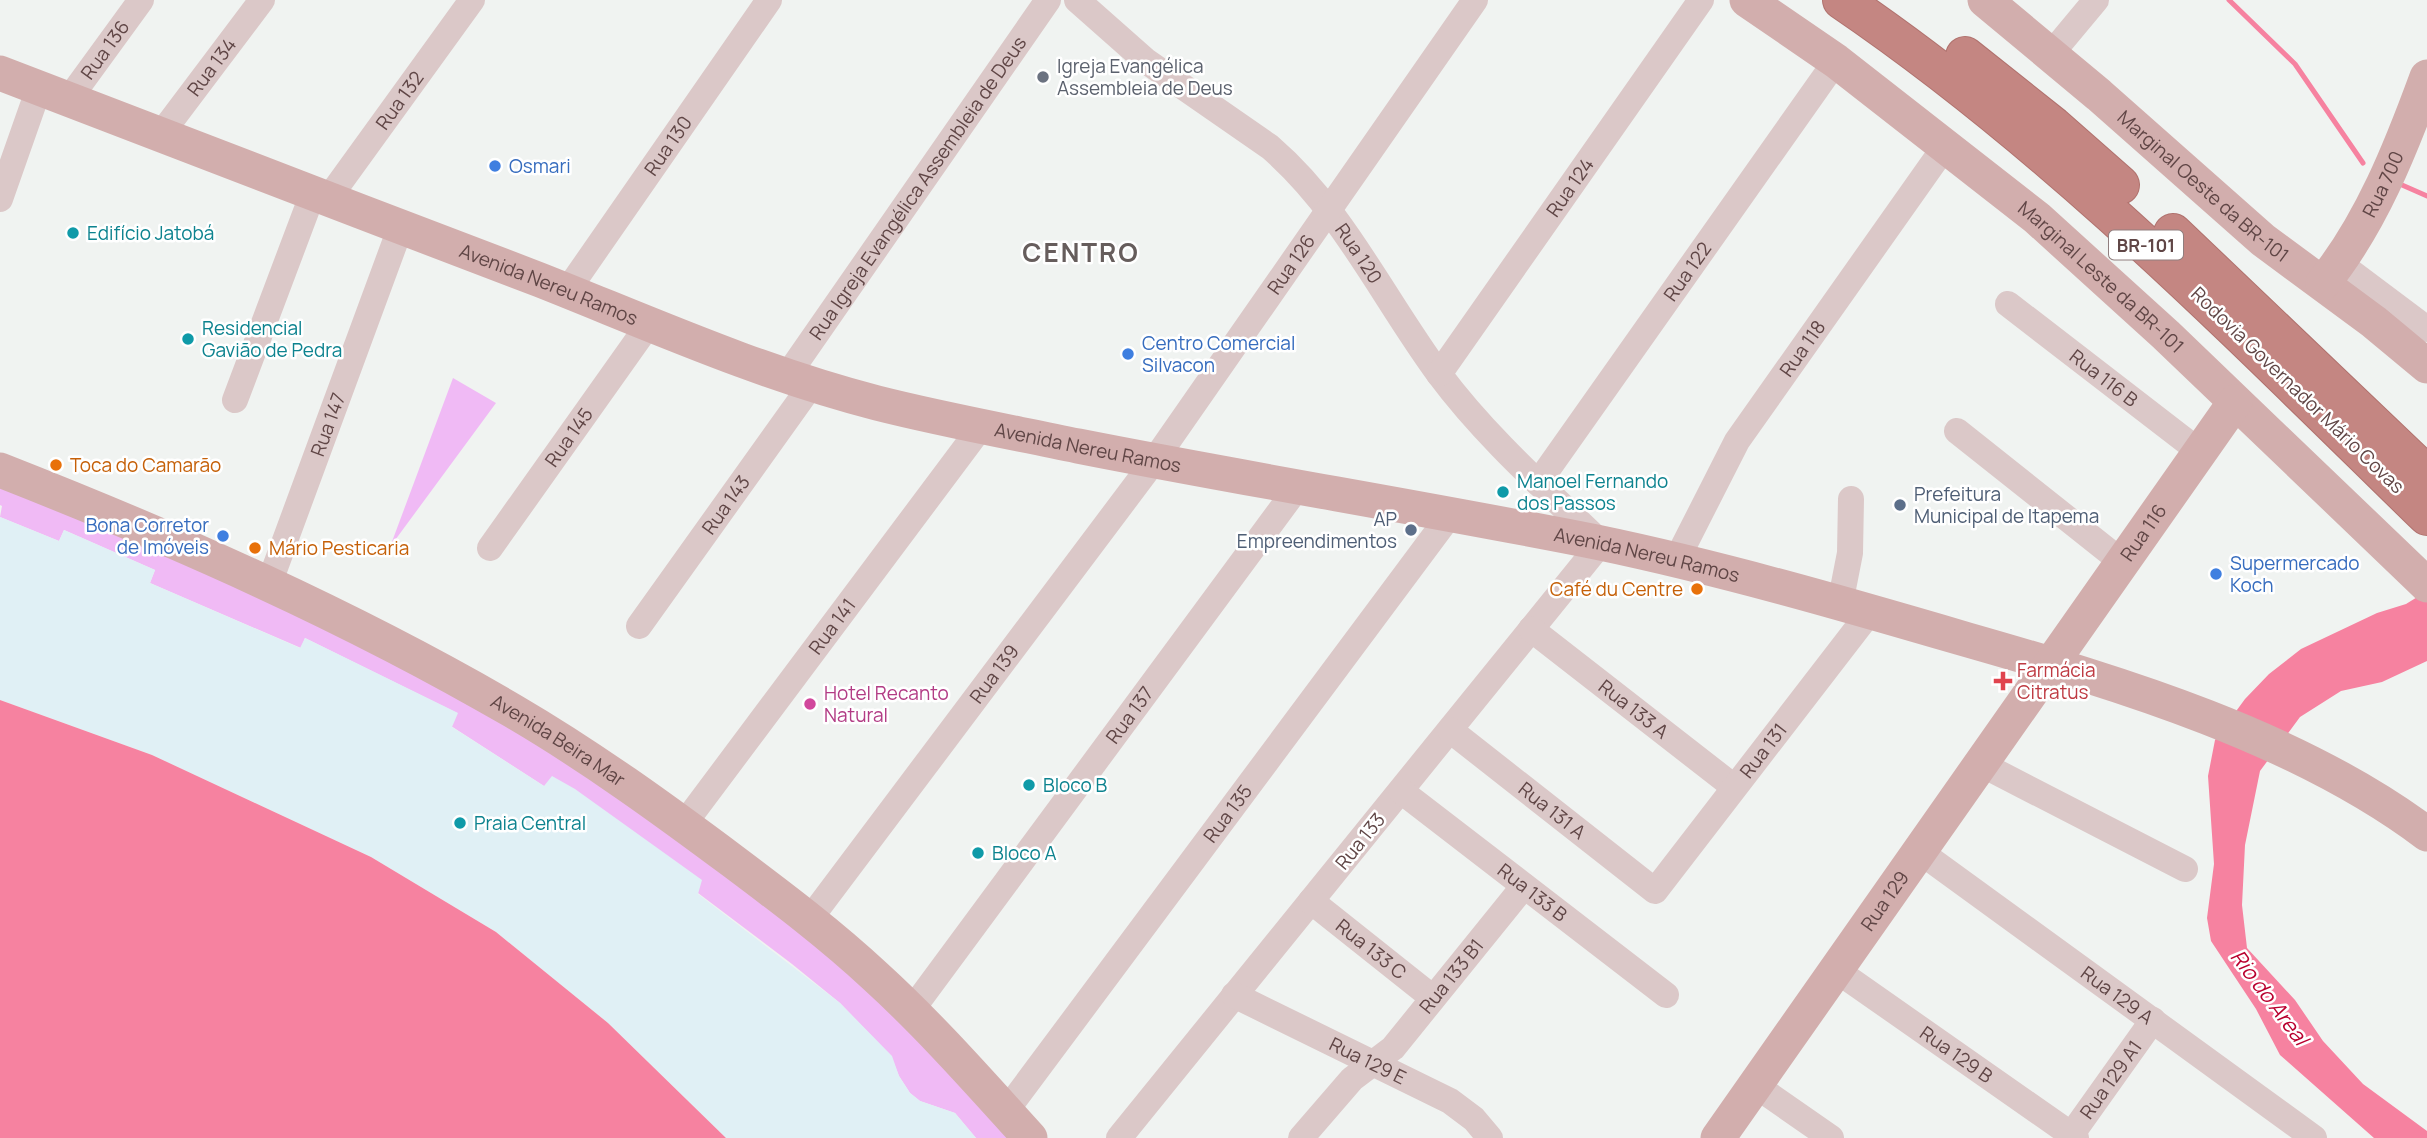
<svg xmlns="http://www.w3.org/2000/svg" width="2427" height="1138" viewBox="0 0 2427 1138" font-family="Manrope,sans-serif">
<style>
.green{fill:#f0baf5}
.sand{fill:#e0f0f5}
.water{fill:#f682a0}
.lines{fill:none;stroke-linecap:round;stroke-linejoin:round}
.stream{stroke:#f682a0;stroke-width:5}
.highway-casing{stroke:#b0726e;stroke-width:40}
.minor{stroke:#dbc8c8;stroke-width:26}
.major{stroke:#d2aead;stroke-width:35}
.highway{stroke:#c48682;stroke-width:38}
.worship-dot{fill:#6b7280;stroke:#fff;stroke-width:2.5}
.shop-dot{fill:#3f7fe0;stroke:#fff;stroke-width:2.5}
.culture-dot{fill:#0f9aa8;stroke:#fff;stroke-width:2.5}
.food-dot{fill:#e8710a;stroke:#fff;stroke-width:2.5}
.service-dot{fill:#5c6f8a;stroke:#fff;stroke-width:2.5}
.health-dot{fill:#e0444e;stroke:#fff;stroke-width:2.5}
.hotel-dot{fill:#d1479c;stroke:#fff;stroke-width:2.5}
.labels{text-anchor:middle;dominant-baseline:central;stroke-width:5;stroke-linejoin:round;paint-order:stroke}
.shield{fill:#fff;stroke:#907e7e;stroke-width:2}
.shield-label{font-size:18px;font-weight:bold;fill:#604646}
.street-label{font-size:19px;fill:#604646;stroke:#fff}
.worship-label{font-size:19px;fill:#5b616d;stroke:#fff;text-anchor:start}
.shop-label{font-size:19px;fill:#366cbe;stroke:#fff;text-anchor:start}
.culture-label{font-size:19px;fill:#0d838f;stroke:#fff;text-anchor:start}
.food-label{font-size:19px;fill:#c56008;stroke:#fff;text-anchor:start}
.service-label{font-size:19px;fill:#4e5e75;stroke:#fff;text-anchor:start}
.health-label{font-size:19px;fill:#be3a42;stroke:#fff;text-anchor:start}
.hotel-label{font-size:19px;fill:#b23c85;stroke:#fff;text-anchor:start}
.water-label{font-size:21px;font-style:italic;fill:#b9002f;stroke:#fff}
.district-label{font-size:26px;font-weight:bold;letter-spacing:2px;fill:#665d5c;stroke:#fff}
</style>
<rect width="100%" height="100%" fill="#f0f3f1"/>
<!-- green -->
<path class="green" d="M453,378L496,403L390,547Z
M0,478L163,549L507,719L825,946L1015,1138H976L955,1113L920,1101L910,1093L899,1076L891,1056L840,1003L792,964L698,893L544,786L451,726L457,713L305,638L301,648L150,583L155,570L64,530L59,541L0,517L2,506L0,505Z"/>
<!-- sand -->
<path class="sand" d="M0,517L59,541L64,530L155,570L150,583L300,648L305,638L458,713L452,727L544,786L552,776L575,789L702,880L698,894L840,1003L892,1056L899,1076L910,1093L920,1101L955,1113L976,1138H726L608,1023L496,932L371,857L152,755L0,700Z"/>
<!-- water -->
<path class="water" d="M2427,591V661L2382,682L2341,691L2300,717L2260,771L2245,845L2242,905L2247,948L2295,1000L2323,1041L2363,1084L2427,1131V1138H2374L2280,1055L2256,1009L2211,941L2207,918L2214,864L2208,776L2215,740L2245,699L2269,674L2301,649L2377,613L2406,604Z
M0,700L152,755L371,857L496,932L608,1023L726,1138H0Z"/>
<g class="lines">
<!-- stream -->
<path class="stream" d="M2229,0L2295,64L2363,163
M2402,185L2427,196"/>
<!-- highway casing -->
<g class="highway-casing">
<path id="highway" d="M1842,0C2058,147 2241,335 2427,516
M1965,56L2053,126L2120,185
M2173,233L2427,475"/>
</g>
<!-- minor -->
<g class="minor">
<path id="s1" d="M1077,0L1146,61L1270,147C1342,209 1383,298 1439,374C1485,436 1545,489 1601,543L1119,1138"/>
<path d="M2051,54L2096,0"/>
<path id="s2" d="M69,99L141,0"/>
<path id="s3" d="M161,134L262,0"/>
<path d="M0,199L39,88"/>
<path id="s4" d="M328,199L472,0"/>
<path d="M2339,263L2427,329"/>
<path id="s5" d="M567,291L769,0"/>
<path id="s6" d="M2008,304L2200,452"/>
<path id="s7" d="M1439,374L1701,0"/>
<path id="s8" d="M787,376L1048,0"/>
<path d="M235,400L313,193"/>
<path d="M1957,431L2122,562"/>
<path id="s9" d="M1538,483L1836,61"/>
<path id="s10" d="M490,548L649,324"/>
<path id="s11" d="M1676,561L1737,441L1946,145"/>
<path id="s12" d="M269,584L401,226"/>
<path d="M1840,604L1850,553L1851,499"/>
<path id="s13" d="M639,626L812,384"/>
<path id="s14" d="M1531,629L1734,787"/>
<path id="s15" d="M1450,730L1655,891L1870,612"/>
<path d="M1981,764L2185,869"/>
<path id="s16" d="M1401,791L1666,995"/>
<path id="s17" d="M684,824L981,427"/>
<path id="s18" d="M1919,851L2314,1138"/>
<path id="s19" d="M1311,901L1433,998"/>
<path id="s20" d="M809,920L1154,461L1475,0"/>
<path id="s21" d="M1836,970L2076,1138"/>
<path id="s22" d="M1234,995L1450,1101L1474,1119L1490,1138"/>
<path id="s23" d="M911,1011L1297,488"/>
<path d="M1755,1085L1831,1138"/>
<path id="s24" d="M1006,1111L1450,515"/>
<path id="s25" d="M1301,1138L1352,1079L1393,1048L1524,886"/>
<path id="s26" d="M2069,1138L2153,1020"/>
</g>
<!-- major -->
<g class="major">
<path id="s27" d="M1747,0L1836,61L2037,218L2166,335L2427,585"/>
<path id="s28" d="M1985,0L2099,95L2263,240L2374,322L2427,366"/>
<path id="s29" d="M0,73C180,143 360,211 540,280C651,324 760,373 877,403C944,420 1011,432 1078,446C1250,480 1424,508 1596,542C1721,568 1845,604 1968,640C2122,684 2298,737 2427,834"/>
<path id="s30" d="M2323,283C2371,224 2401,148 2427,77"/>
<path id="s31" d="M0,470C176,539 350,616 513,711C590,756 663,809 734,862C782,898 831,935 875,976C930,1026 980,1083 1030,1138"/>
<path id="s32" d="M1718,1138L2235,402"/>
</g>
<!-- highway -->
<use href="#highway" class="highway"/>
</g>
<!-- markers -->
<circle class="worship-dot" cx="1043" cy="77" r="7"/>
<g class="shop-dot">
<circle cx="495" cy="166" r="7"/>
<circle cx="1128" cy="354" r="7"/>
<circle cx="223" cy="536" r="7"/>
<circle cx="2216" cy="574" r="7"/>
</g>
<g class="culture-dot">
<circle cx="73" cy="233" r="7"/>
<circle cx="188" cy="339" r="7"/>
<circle cx="1503" cy="492" r="7"/>
<circle cx="1029" cy="785" r="7"/>
<circle cx="460" cy="823" r="7"/>
<circle cx="978" cy="853" r="7"/>
</g>
<g class="food-dot">
<circle cx="56" cy="465" r="7"/>
<circle cx="255" cy="548" r="7"/>
<circle cx="1697" cy="589" r="7"/>
</g>
<g class="service-dot">
<circle cx="1900" cy="505" r="7"/>
<circle cx="1411" cy="530" r="7"/>
</g>
<path class="health-dot" d="M1999.5 670.5h7v7h7v7h-7v7h-7v-7h-7v-7h7z"/>
<circle class="hotel-dot" cx="810" cy="704" r="7"/>
<g class="labels">
<!-- shield labels -->
<rect class="shield" x="2109" y="230.5" width="74" height="29" rx="5"/>
<g class="shield-label">
<text x="2146" y="245">BR-101</text>
</g>
<!-- street labels -->
<g class="street-label">
<text stroke="none"><textPath href="#s2" startOffset="61">Rua 136</textPath></text>
<text stroke="none"><textPath href="#s3" startOffset="84">Rua 134</textPath></text>
<text stroke="none"><textPath href="#s4" startOffset="122">Rua 132</textPath></text>
<text stroke="none"><textPath href="#s5" startOffset="177">Rua 130</textPath></text>
<text stroke="none"><textPath href="#s30" startOffset="116">Rua 700</textPath></text>
<text stroke="none"><textPath href="#s28" startOffset="287">Marginal Oeste da BR-101</textPath></text>
<text stroke="none"><textPath href="#s7" startOffset="228">Rua 124</textPath></text>
<text stroke="none"><textPath href="#s8" startOffset="229">Rua Igreja Evangélica Assembleia de Deus</textPath></text>
<text stroke="none"><textPath href="#s1" startOffset="382">Rua 120</textPath></text>
<text stroke="none"><textPath href="#s20" startOffset="814">Rua 126</textPath></text>
<text stroke="none"><textPath href="#s9" startOffset="259">Rua 122</textPath></text>
<text stroke="none"><textPath href="#s27" startOffset="450">Marginal Leste da BR-101</textPath></text>
<text stroke="none"><textPath href="#s29" startOffset="588">Avenida Nereu Ramos</textPath></text>
<text stroke="none"><textPath href="#s11" startOffset="248">Rua 118</textPath></text>
<text stroke="none"><textPath href="#s6" startOffset="121">Rua 116 B</textPath></text>
<text transform="translate(2298 390) rotate(44)">Rodovia Governador Mário Covas</text>
<text stroke="none"><textPath href="#s12" startOffset="170">Rua 147</textPath></text>
<text stroke="none"><textPath href="#s10" startOffset="136">Rua 145</textPath></text>
<text stroke="none"><textPath href="#s29" startOffset="1153">Avenida Nereu Ramos</textPath></text>
<text stroke="none"><textPath href="#s13" startOffset="149">Rua 143</textPath></text>
<text stroke="none"><textPath href="#s32" startOffset="740">Rua 116</textPath></text>
<text stroke="none"><textPath href="#s29" startOffset="1722">Avenida Nereu Ramos</textPath></text>
<text stroke="none"><textPath href="#s17" startOffset="247">Rua 141</textPath></text>
<text stroke="none"><textPath href="#s20" startOffset="308">Rua 139</textPath></text>
<text stroke="none"><textPath href="#s14" startOffset="130">Rua 133 A</textPath></text>
<text stroke="none"><textPath href="#s23" startOffset="368">Rua 137</textPath></text>
<text stroke="none"><textPath href="#s31" startOffset="621">Avenida Beira Mar</textPath></text>
<text stroke="none"><textPath href="#s15" startOffset="438">Rua 131</textPath></text>
<text stroke="none"><textPath href="#s15" startOffset="130">Rua 131 A</textPath></text>
<text stroke="none"><textPath href="#s24" startOffset="371">Rua 135</textPath></text>
<text transform="translate(1360 841) rotate(-51)">Rua 133</text>
<text stroke="none"><textPath href="#s16" startOffset="166">Rua 133 B</textPath></text>
<text stroke="none"><textPath href="#s32" startOffset="290">Rua 129</textPath></text>
<text stroke="none"><textPath href="#s19" startOffset="77">Rua 133 C</textPath></text>
<text stroke="none"><textPath href="#s25" startOffset="222">Rua 133 B1</textPath></text>
<text stroke="none"><textPath href="#s18" startOffset="245">Rua 129 A</textPath></text>
<text stroke="none"><textPath href="#s21" startOffset="147">Rua 129 B</textPath></text>
<text stroke="none"><textPath href="#s22" startOffset="149">Rua 129 E</textPath></text>
<text stroke="none"><textPath href="#s26" startOffset="72">Rua 129 A1</textPath></text>
</g>
<!-- worship labels -->
<g class="worship-label">
<text x="1057" y="66">Igreja Evangélica<tspan x="1057" dy="22">Assembleia de Deus</tspan></text>
</g>
<!-- shop labels -->
<g class="shop-label">
<text x="509" y="166">Osmari</text>
<text x="1142" y="343">Centro Comercial<tspan x="1142" dy="22">Silvacon</tspan></text>
<text x="209" y="525" text-anchor="end">Bona Corretor<tspan x="209" dy="22">de Imóveis</tspan></text>
<text x="2230" y="563">Supermercado<tspan x="2230" dy="22">Koch</tspan></text>
</g>
<!-- culture labels -->
<g class="culture-label">
<text x="87" y="233">Edifício Jatobá</text>
<text x="202" y="328">Residencial<tspan x="202" dy="22">Gavião de Pedra</tspan></text>
<text x="1517" y="481">Manoel Fernando<tspan x="1517" dy="22">dos Passos</tspan></text>
<text x="1043" y="785">Bloco B</text>
<text x="474" y="823">Praia Central</text>
<text x="992" y="853">Bloco A</text>
</g>
<!-- food labels -->
<g class="food-label">
<text x="70" y="465">Toca do Camarão</text>
<text x="269" y="548">Mário Pesticaria</text>
<text x="1683" y="589" text-anchor="end">Café du Centre</text>
</g>
<!-- service labels -->
<g class="service-label">
<text x="1914" y="494">Prefeitura<tspan x="1914" dy="22">Municipal de Itapema</tspan></text>
<text x="1397" y="519" text-anchor="end">AP<tspan x="1397" dy="22">Empreendimentos</tspan></text>
</g>
<!-- health labels -->
<g class="health-label">
<text x="2017" y="670">Farmácia<tspan x="2017" dy="22">Citratus</tspan></text>
</g>
<!-- hotel labels -->
<g class="hotel-label">
<text x="824" y="693">Hotel Recanto<tspan x="824" dy="22">Natural</tspan></text>
</g>
<!-- water labels -->
<g class="water-label">
<text transform="translate(2270 997) rotate(53)">Rio do Areal</text>
</g>
<!-- district labels -->
<g class="district-label">
<text x="1081" y="252">CENTRO</text>
</g>
</g>
</svg>
